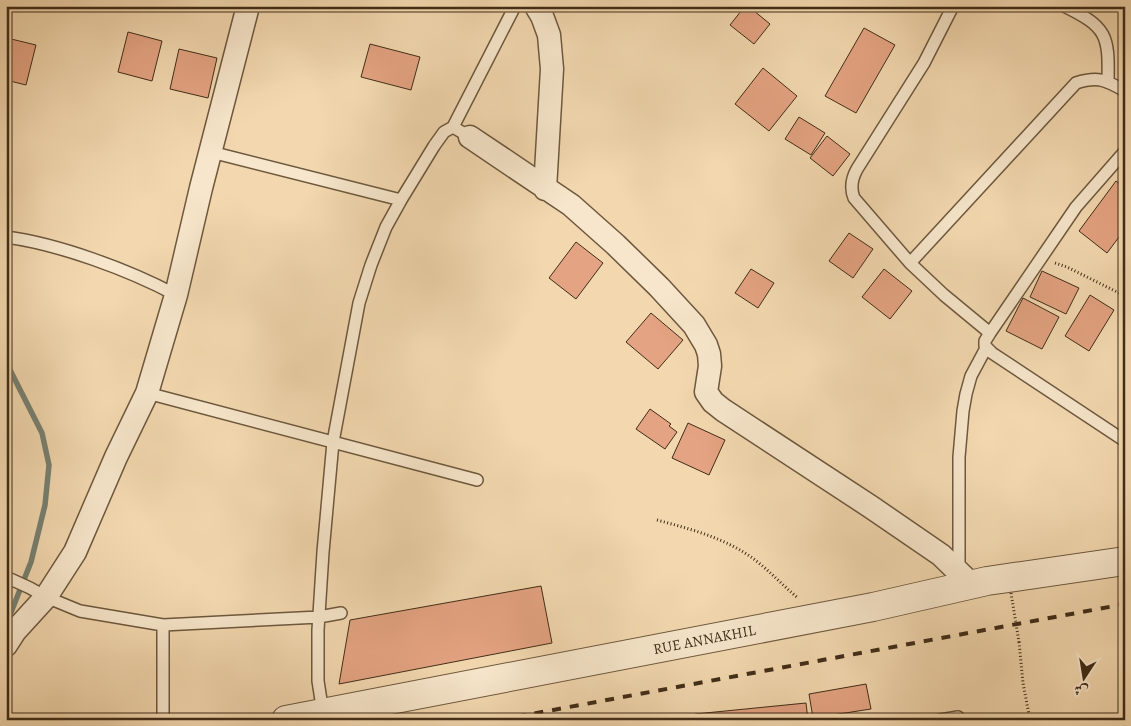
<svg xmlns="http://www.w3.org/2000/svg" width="1131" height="726" viewBox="0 0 1131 726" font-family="Alegreya,Amiri,serif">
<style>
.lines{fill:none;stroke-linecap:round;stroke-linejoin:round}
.stream{stroke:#778172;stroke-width:5.5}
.building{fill:#e4a382;stroke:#402d18}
.service-casing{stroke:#6d583e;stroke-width:14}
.minor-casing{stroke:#6d583e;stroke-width:25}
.tertiary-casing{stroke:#6d583e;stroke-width:30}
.path{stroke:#402d18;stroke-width:3;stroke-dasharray:1 2.5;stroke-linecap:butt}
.service{stroke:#f7e6cb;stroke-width:11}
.minor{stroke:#f7e6cb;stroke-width:22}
.tertiary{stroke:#f7e6cb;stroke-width:28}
.rail{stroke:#402d18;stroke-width:4;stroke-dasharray:9 9;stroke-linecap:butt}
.path-bridge{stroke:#402d18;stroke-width:3;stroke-dasharray:1 2.5;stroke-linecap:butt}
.labels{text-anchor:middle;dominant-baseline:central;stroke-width:4;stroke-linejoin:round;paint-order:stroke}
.street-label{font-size:15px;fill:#402d18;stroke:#f7e6cb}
</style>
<rect width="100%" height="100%" fill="#f3d8af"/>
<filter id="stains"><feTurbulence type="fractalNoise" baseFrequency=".004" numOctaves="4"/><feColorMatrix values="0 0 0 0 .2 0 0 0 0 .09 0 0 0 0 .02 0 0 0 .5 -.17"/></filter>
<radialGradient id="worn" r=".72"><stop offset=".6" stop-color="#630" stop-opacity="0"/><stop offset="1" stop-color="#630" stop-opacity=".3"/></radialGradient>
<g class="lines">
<!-- stream -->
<path class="stream" d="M6,362L42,433L49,465L45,505L31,562L6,625"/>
</g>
<!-- building -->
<path class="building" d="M745,6H748L770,24L754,44L730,25Z
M864,28L895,45L856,113L825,96Z
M128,32L162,41L152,81L118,72Z
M7,38L36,45L26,85L6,80Z
M370,44L420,57L411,90L361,77Z
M179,49L217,58L208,98L170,89Z
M763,68L797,96L769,131L735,104Z
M799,117L825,133L811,155L785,139Z
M827,136L850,154L833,176L810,158Z
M1116,181L1125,188V229L1107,253L1079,231Z
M849,233L873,249L853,278L829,261Z
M576,242L603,263L576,299L549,278Z
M751,269L774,283L758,308L735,293Z
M884,269L912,291L890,319L862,297Z
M1042,271L1079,288L1066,314L1030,297Z
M1090,295L1114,310L1089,351L1065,336Z
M1023,298L1059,317L1042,349L1006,331Z
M651,313L683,340L658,369L626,342Z
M650,409L671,424L669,426L677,432L665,449L636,429Z
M688,423L725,440L709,475L672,458Z
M541,586L552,643L339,684L350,620Z
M866,684L871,709L813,718L809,694Z
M806,703L808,720H695V714Z"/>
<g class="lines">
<!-- service casing -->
<g class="service-casing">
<path id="service" d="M953,6L924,63L857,169C852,178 850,188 854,198L910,263L944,295L990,333
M1064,6C1107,27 1109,35 1108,81
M453,127L515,6
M1125,151L1076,207L990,333L985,341V346L992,353L1125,441
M211,152L401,200
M6,237C59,244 129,270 176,295
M910,263L1076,83C1098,76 1106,80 1125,91
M147,393L477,480
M959,570V457L963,411L966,394L971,376L986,348
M6,577L30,588L46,597L80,611L163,625L319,617L341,613
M163,625V720
M323,713L318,681V630L323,552L333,442L359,303L371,265L386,227L401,200L434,146L444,132L453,127L470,137
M940,720L958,717"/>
</g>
<!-- minor casing -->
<g class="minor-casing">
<path id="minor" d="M536,6L542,16L549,35L552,69L545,189
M470,137L571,205L616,245L659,287L694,325L706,345L709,354L710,366L706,392L713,402L723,410L871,507L941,555L971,584
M6,645L15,631L46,597L75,552L116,457L147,393L176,295L201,188L248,6"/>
</g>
<!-- tertiary casing -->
<g class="tertiary-casing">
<g id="tertiary">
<path id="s1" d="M286,720L873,607L987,581L1125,561"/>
</g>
</g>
<!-- path -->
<path class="path" d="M1055,263L1067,267L1125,296
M657,520C690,529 722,537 751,557C768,569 782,585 798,598
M1019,642L1023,683L1030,720"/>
<!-- service -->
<use href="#service" class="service"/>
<!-- minor -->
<use href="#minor" class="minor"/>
<!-- tertiary -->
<use href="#tertiary" class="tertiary"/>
<!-- rail -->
<path class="rail" d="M499,720L1125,604"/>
<!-- path-bridge -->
<path class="path-bridge" d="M1011,593L1019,642"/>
</g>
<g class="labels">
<!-- street labels -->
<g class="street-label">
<text stroke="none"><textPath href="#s1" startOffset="426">RUE ANNAKHIL</textPath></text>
</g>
</g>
<!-- margin -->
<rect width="1131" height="726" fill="none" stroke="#f3d8af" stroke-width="25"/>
<rect x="8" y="8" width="1116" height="711" fill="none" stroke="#402d18" stroke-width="2.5"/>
<rect x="12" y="12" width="1106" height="701" fill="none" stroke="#402d18"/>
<!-- north arrow -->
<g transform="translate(1084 678) rotate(192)" stroke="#f7e6cb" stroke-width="4" paint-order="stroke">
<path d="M0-4L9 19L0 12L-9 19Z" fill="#402d18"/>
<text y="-8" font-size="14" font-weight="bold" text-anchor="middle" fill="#402d18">ش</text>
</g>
<rect width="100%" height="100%" filter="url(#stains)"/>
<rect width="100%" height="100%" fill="url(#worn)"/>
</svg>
